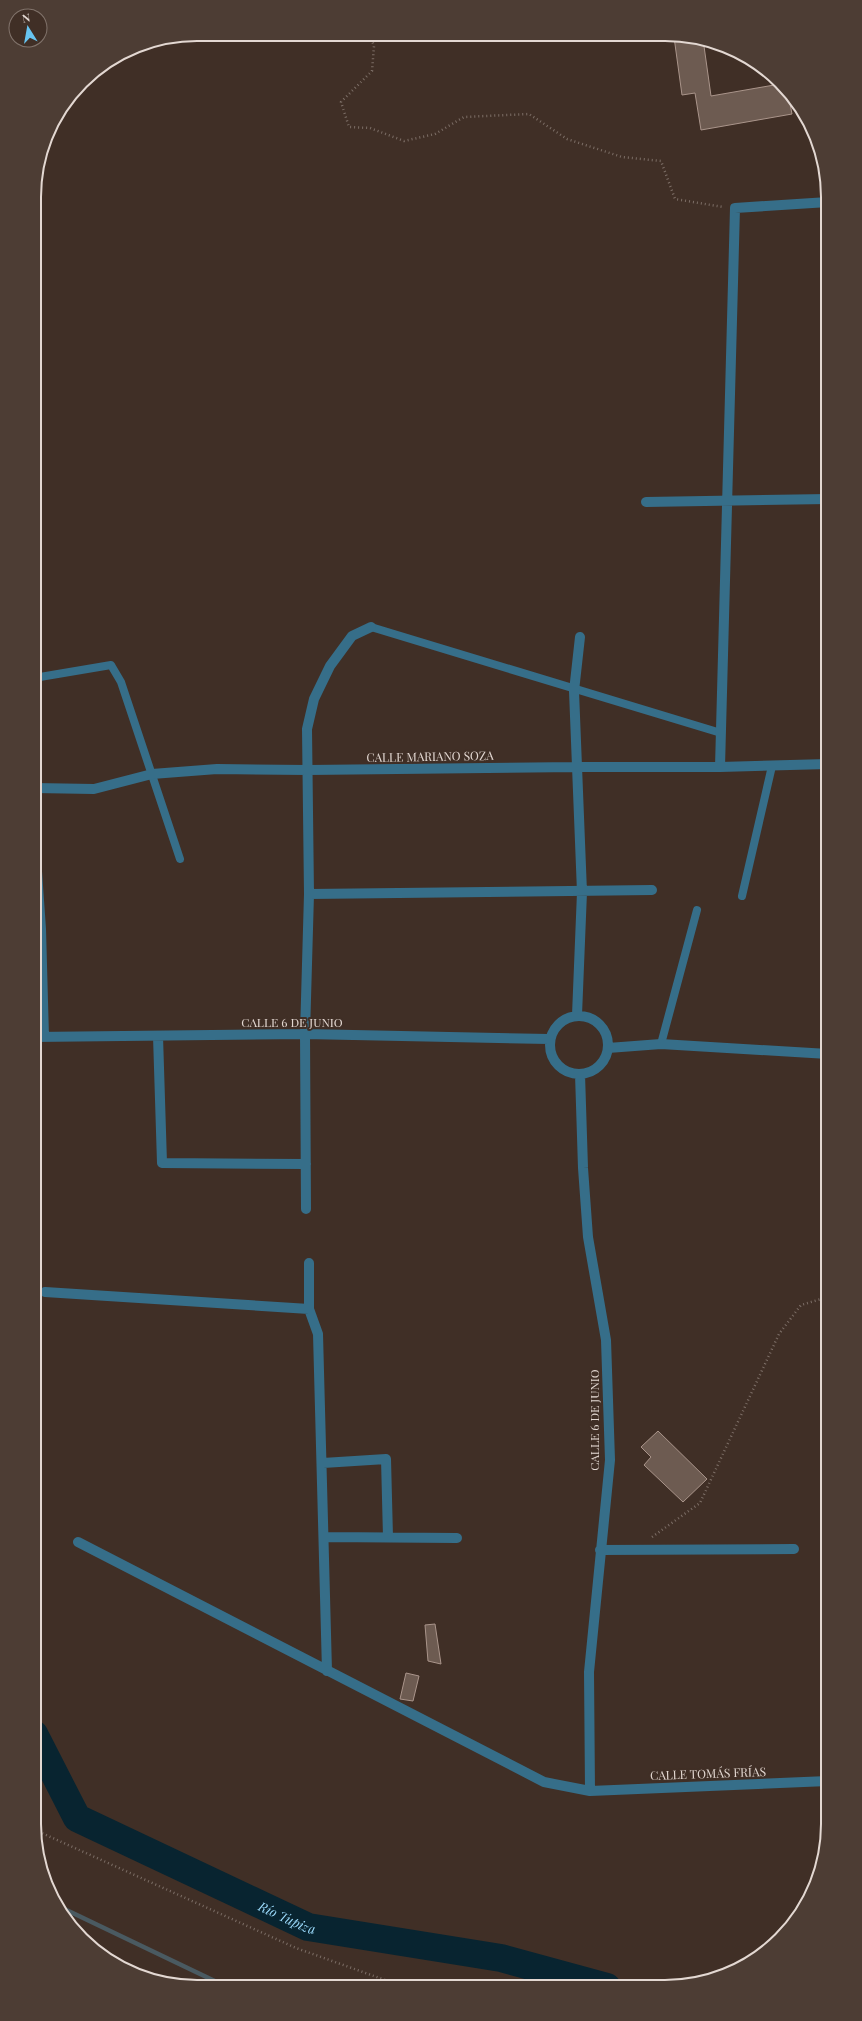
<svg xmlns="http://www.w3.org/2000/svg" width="862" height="2021" viewBox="0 0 862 2021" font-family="'Playfair Display',serif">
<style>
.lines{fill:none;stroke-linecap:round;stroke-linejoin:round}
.stream{stroke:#4a5a61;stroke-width:4.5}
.river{stroke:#082430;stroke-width:28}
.building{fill:#6d5b51;stroke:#aa958b}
.path{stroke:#7c6e66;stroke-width:2.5;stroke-dasharray:1 3;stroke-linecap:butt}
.service{stroke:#366e89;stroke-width:8}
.minor{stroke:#366e89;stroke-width:10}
.labels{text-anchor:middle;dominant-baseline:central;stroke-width:4;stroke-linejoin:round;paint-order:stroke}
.street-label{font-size:12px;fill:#e3d8d2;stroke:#402f26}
.water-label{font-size:13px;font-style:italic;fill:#9bdafb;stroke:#402f26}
.rim{fill:none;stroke:#e3d8d2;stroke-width:2}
</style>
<rect width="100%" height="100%" fill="#402f26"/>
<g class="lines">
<!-- stream -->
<path class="stream" d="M56,1905L221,1984"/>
<!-- river -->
<path class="river" id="s1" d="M34,1734L77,1818L308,1927L501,1958L607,1987"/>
</g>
<!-- building -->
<path class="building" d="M674,37H697L703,39L711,96L780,84L788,93L792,114L701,130L695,93L682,95Z
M658,1431L707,1479L683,1502L644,1465L651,1457L641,1447Z
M435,1624L441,1664L428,1661L425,1625Z
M406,1673L419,1676L413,1701L400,1699Z"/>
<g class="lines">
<!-- path -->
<path class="path" d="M370,35L374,46L372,71L341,102L349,127L370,128L404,141L435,134L464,117L529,114L567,139L622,157L661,161L675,199L723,207
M652,1537L700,1503L779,1334L801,1305L828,1297
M35,1830L296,1948L399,1985"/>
<!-- service -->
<path class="service" d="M371,627L721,733
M34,678L111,665L121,682L180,859
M742,896L772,766
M661,1044L697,910"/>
<!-- minor -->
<path class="minor" d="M646,502L828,499
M720,767L735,208L828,202
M34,788L94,789L152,774L217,769L308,770L576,767H720L828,764
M34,828L41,929L44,1037
M309,894L652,890
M577,1015L582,892L574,691L580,637
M550 1045a29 29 0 1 1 58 0a29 29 0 1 1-58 0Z
M158,1036L162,1163L306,1164
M34,1037L305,1034L549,1039
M608,1048L661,1044L828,1054
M580,1074L583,1168L588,1237L606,1340L610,1460L589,1672L590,1791
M306,1209L305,1034L309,894L307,729L314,699L330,666L352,636L371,627
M309,1263V1309L318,1334L327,1671
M45,1292L309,1309
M323,1463L386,1459L388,1537
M324,1537L457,1538
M78,1542L544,1782L590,1791L828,1781
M600,1550L794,1549"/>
</g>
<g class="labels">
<!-- street labels -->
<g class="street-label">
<text transform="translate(430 756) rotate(-1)">CALLE MARIANO SOZA</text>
<text x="292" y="1022">CALLE 6 DE JUNIO</text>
<text transform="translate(594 1420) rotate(-90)">CALLE 6 DE JUNIO</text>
<text transform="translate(708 1773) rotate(-2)">CALLE TOMÁS FRÍAS</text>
</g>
<!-- water labels -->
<g class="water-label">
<text stroke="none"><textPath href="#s1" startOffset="327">Río Tupiza</textPath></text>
</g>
</g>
<!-- crop -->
<path d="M0 0H862V2021H0ZM197 41H665A156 156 0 0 1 821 197V1824A156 156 0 0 1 665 1980H197A156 156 0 0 1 41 1824V197A156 156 0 0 1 197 41Z" fill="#4d3d34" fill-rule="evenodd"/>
<path class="rim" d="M197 41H665A156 156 0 0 1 821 197V1824A156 156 0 0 1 665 1980H197A156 156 0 0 1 41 1824V197A156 156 0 0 1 197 41Z"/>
<!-- north arrow -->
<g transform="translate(28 28) rotate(349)"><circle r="19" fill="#402f26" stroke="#81736b"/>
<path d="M0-3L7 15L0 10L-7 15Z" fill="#67c4f0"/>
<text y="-6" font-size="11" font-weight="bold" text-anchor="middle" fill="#e3d8d2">N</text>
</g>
</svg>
